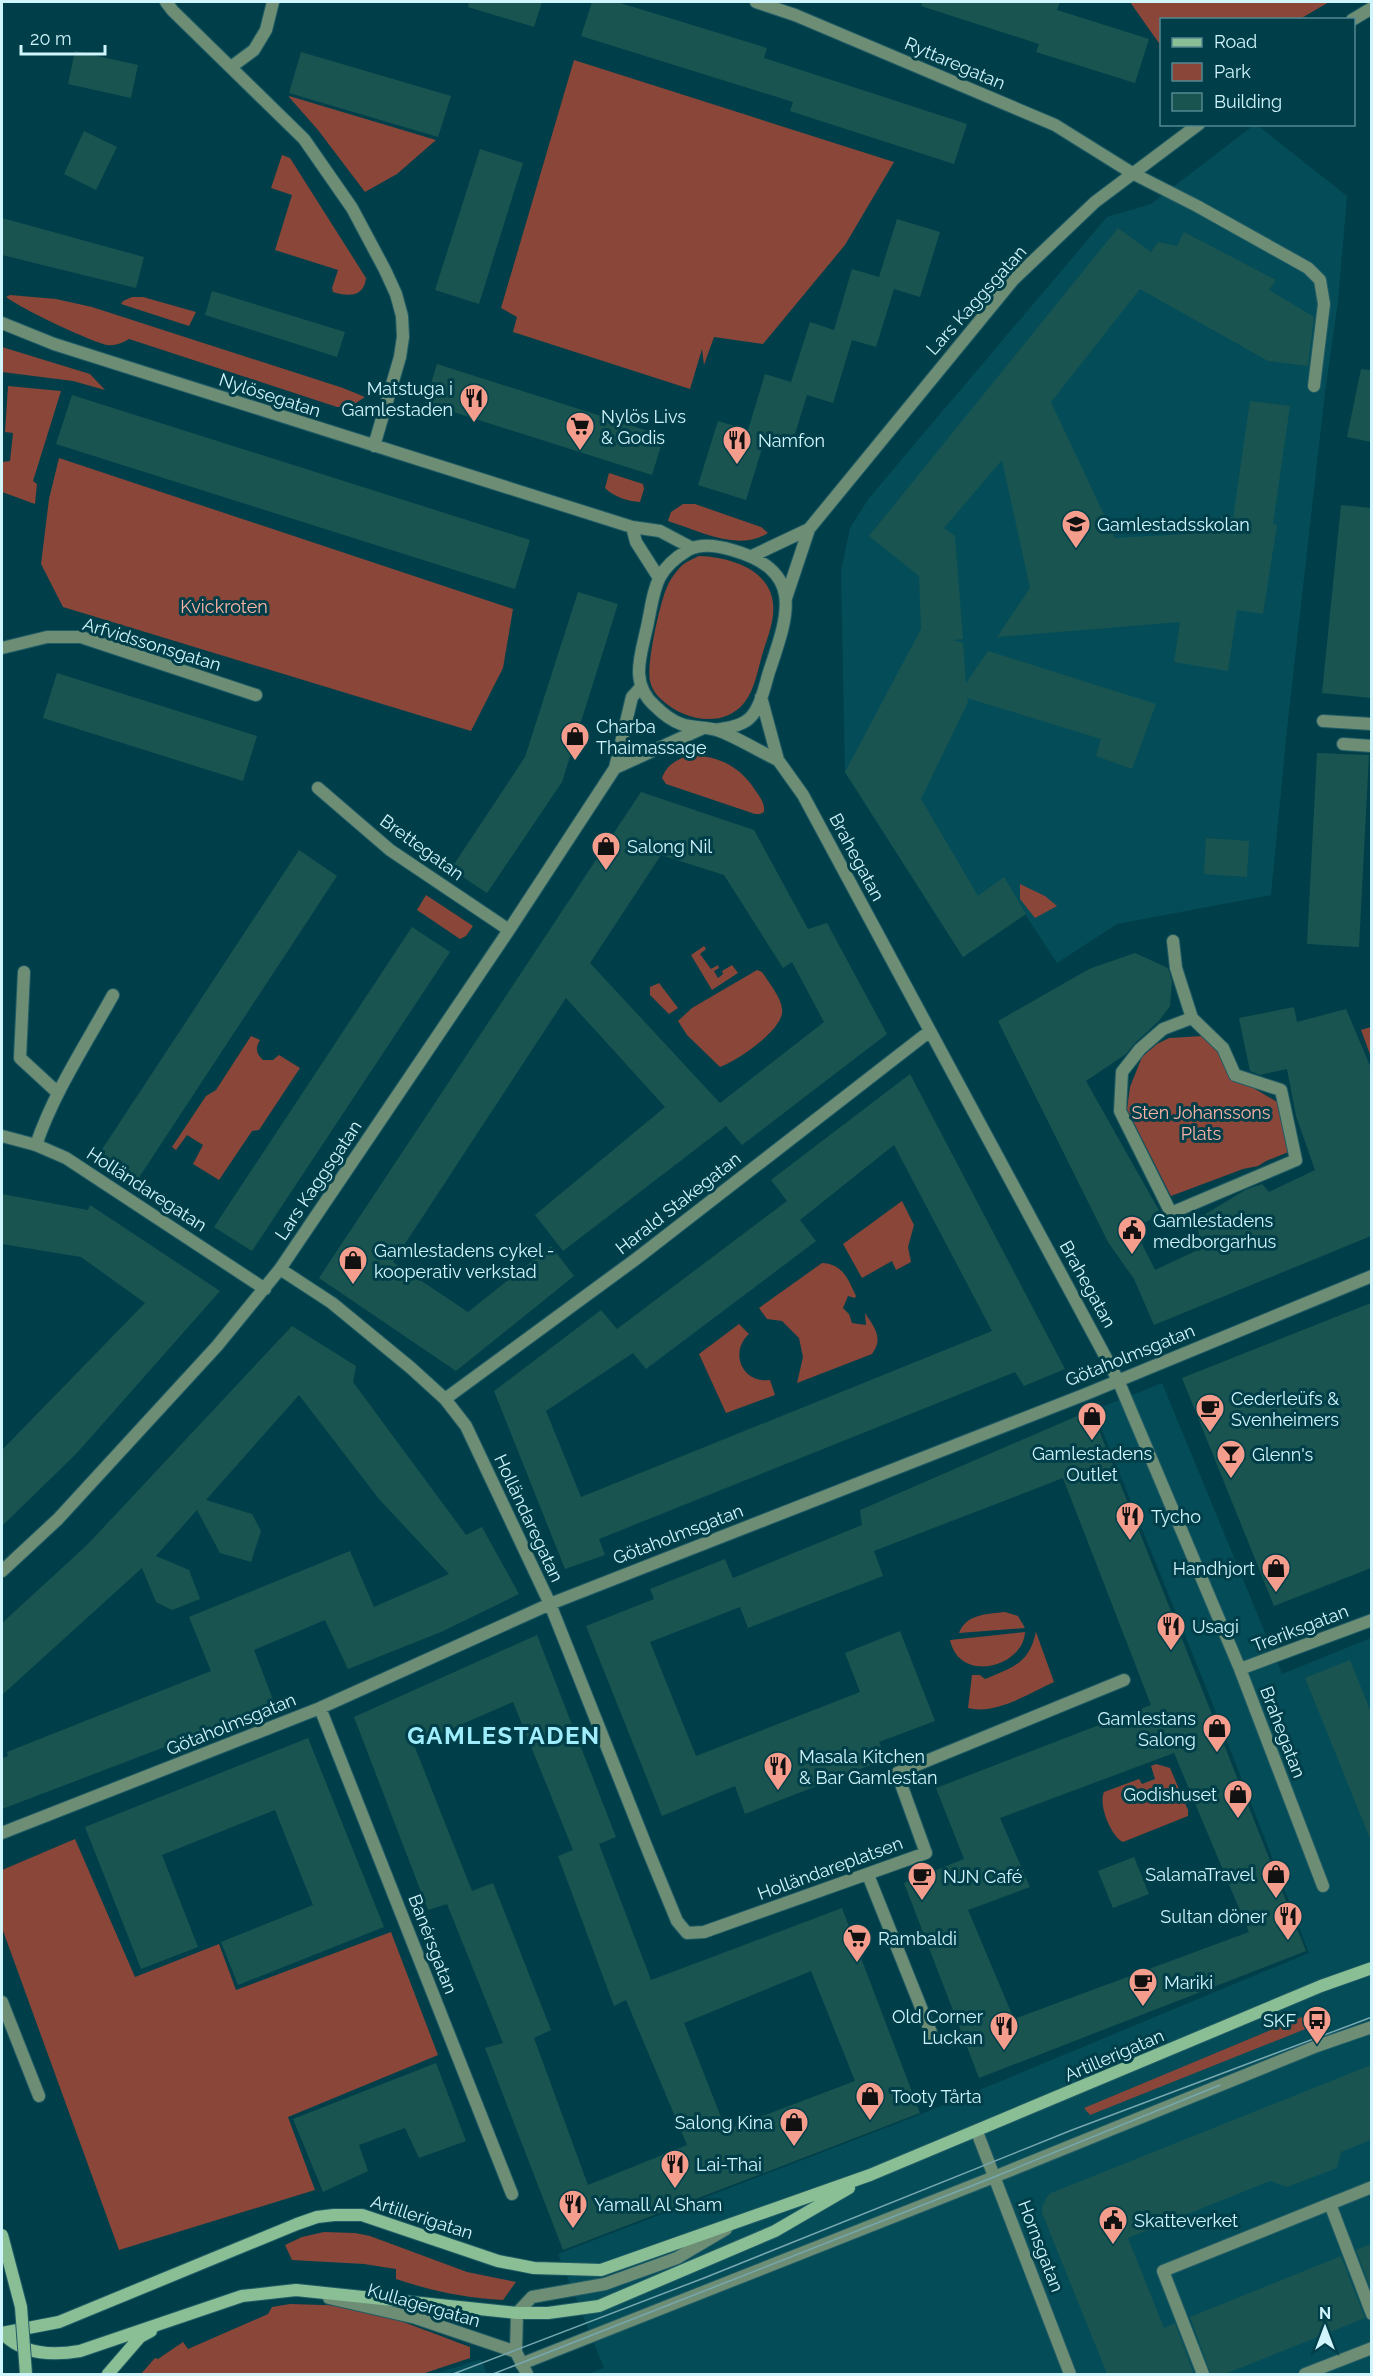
<svg xmlns="http://www.w3.org/2000/svg" width="1373" height="2376" viewBox="0 0 1373 2376" font-family="Raleway,sans-serif">
<style>
.built{fill:#044d58}
.green{fill:#894639}
.building{fill:#195451;fill-rule:evenodd}
.lines{fill:none;stroke-linecap:round;stroke-linejoin:round}
.service-casing{stroke:#215c66;stroke-width:14}
.minor-casing{stroke:#215c66;stroke-width:14}
.secondary-casing{stroke:#215c66;stroke-width:14}
.service{stroke:#6d8e75;stroke-width:12}
.minor{stroke:#6d8e75;stroke-width:12}
.secondary{stroke:#8abf96;stroke-width:12}
.tram{stroke:#77a7af;stroke-width:1.5}
.secondary-bridge-casing{stroke:#215c66;stroke-width:14;stroke-linecap:butt}
.secondary-bridge{stroke:#8abf96;stroke-width:12}
.labels{text-anchor:middle;dominant-baseline:central;stroke-width:6;stroke-linejoin:round;paint-order:stroke}
.street-label{font-size:18px;fill:#d0f5fc;stroke:#003f49}
.poi-label{font-size:18px;fill:#d0f5fc;stroke:#003f49;text-anchor:start}
.park-label{font-size:18px;fill:#fcb2a4;stroke:#003f49}
.district-label{font-size:24px;font-weight:bold;letter-spacing:1.5px;fill:#a0eefd;stroke:#003f49}
</style>
<rect width="100%" height="100%" fill="#003f49"/>
<!-- built -->
<path class="built" d="M1254,125H1257L1347,196L1338,301L1325,392L1287,729L1271,895L1117,924L1057,963L1025,914L963,957L845,772L841,571L850,528L869,498L1107,217L1151,204Z
M1162,1383L1282,1674L1371,1638V2374H588L604,2368L558,2254L919,2115L1309,1953L1212,1702L1094,1410Z
M481,2359L487,2374H435Z"/>
<!-- green -->
<path class="green" d="M1130,2H1329L1300,19L1162,20L1161,46Z
M574,60L894,162L845,245L763,344L714,337L704,365L702,349L690,389L513,332L517,317L501,308Z
M289,97V96L436,140L397,174L365,192L318,130Z
M282,155L290,158L366,278C364,297 349,297 333,292L332,288L338,270L275,250L292,195L271,188Z
M10,295L56,299L92,307L343,388L365,397L350,407H337L129,339C122,343 115,346 107,345C87,340 22,309 6,297Z
M132,297H143L196,312L189,326L121,304L123,301Z
M2,347L90,374L105,390L73,381L2,372Z
M8,386L61,391L33,481L37,484L35,504L2,492V462L10,461L13,433L5,432Z
M59,458L513,609L503,668L471,731L63,607L41,564L49,499Z
M609,473L643,484L644,489L640,502C627,501 614,497 605,488Z
M683,504H695L761,527L768,533C737,552 700,531 668,521L671,512Z
M699,556C728,557 769,568 773,603C775,620 768,636 763,652C758,668 755,690 744,703C723,729 683,720 662,700C656,695 652,689 650,681C646,666 660,602 667,587C669,581 673,576 677,571C683,563 690,560 699,556Z
M687,756C716,754 740,766 755,790C760,797 765,803 764,812L760,814H755L666,784L662,778C666,766 676,760 687,756Z
M1020,884L1045,896L1057,906L1035,918L1020,899Z
M426,895L473,926L466,936L460,939L417,910Z
M704,946L706,949L700,954L711,969L718,965L719,968L714,971L718,978L723,974L722,971L732,965L738,973L712,990L691,955Z
M757,970L762,972C769,983 781,997 782,1009C786,1028 737,1061 720,1067L687,1035L678,1021L692,1008Z
M659,983L678,1008L669,1014L650,995V987Z
M1371,1027V1057L1361,1030Z
M251,1036L260,1040C255,1048 256,1054 263,1060H273L279,1055L300,1068L259,1130L252,1131L219,1180L193,1164L203,1145L187,1135L176,1150L172,1147L206,1096L216,1090Z
M1203,1036L1223,1048L1245,1083L1279,1103L1291,1151L1266,1161L1258,1166L1243,1169L1171,1196L1127,1109L1130,1087L1142,1057L1157,1044L1169,1038Z
M902,1201L914,1225L908,1247L911,1262L896,1270L892,1261L862,1278L843,1244Z
M822,1263C843,1264 848,1279 856,1296L855,1298L848,1296L843,1308L849,1314L852,1323L866,1325L865,1313C874,1327 884,1338 872,1354L797,1383L803,1357L799,1338L782,1321L767,1319L759,1308Z
M739,1324L749,1334C729,1352 742,1384 770,1380L775,1395L726,1413L699,1354Z
M1005,1612L1018,1616L1025,1628L959,1633C966,1614 987,1614 1005,1612Z
M1025,1632C1024,1666 960,1685 950,1640Z
M1036,1632L1054,1682C1028,1694 996,1715 968,1708L972,1675H980L985,1679L990,1677C1016,1666 1029,1662 1036,1632Z
M1156,1764L1170,1768L1188,1810V1816L1123,1842C1111,1836 1098,1805 1104,1792L1139,1779L1142,1784L1155,1779L1151,1766Z
M75,1839L135,1977L219,1944L236,1990L391,1932L438,2055L288,2117L315,2190L119,2250L2,1928V1870Z
M1325,2009L1331,2016L1328,2020L1090,2115L1084,2108L1314,2012Z
M324,2232L355,2233L370,2236L467,2272L516,2282L503,2300C466,2298 431,2291 396,2279V2269L364,2264L292,2260L285,2245L302,2237Z
M290,2304C312,2305 334,2304 355,2308C395,2317 432,2333 470,2347V2358L422,2374H141L155,2358L158,2359L183,2342L188,2349L268,2314L272,2307Z"/>
<!-- building -->
<path class="building" d="M469,2H542L534,27L468,7Z
M592,2H617L767,48L764,58L967,124L954,164L790,111L793,102L581,36Z
M922,2H1060L1057,10L1149,39L1135,83L1036,52L1039,44L921,6Z
M75,51L138,65L131,98L68,84Z
M301,52L451,96L438,137L289,93Z
M84,131L117,147L96,190L64,174Z
M480,149L523,163L479,304L435,290Z
M2,218L144,257L136,288L2,255Z
M897,219L940,232L920,297L894,289L876,347L852,340L833,403L807,395L790,450L764,442L746,500L698,485L718,421L748,430L765,374L791,382L810,322L834,330L852,269L879,277Z
M1118,228L1151,252L1158,242L1177,246L1184,232L1276,280L1269,290L1314,317L1308,366L1268,361L1140,289L1051,402L1115,538L1219,532L1221,516L1233,518L1250,401L1290,406L1273,524L1277,525L1263,614L1237,610L1228,671L1174,662L1180,622L997,637L1030,588L1002,460L944,528L955,536L963,639L953,640L963,643L966,683L988,651L1156,704L1132,769L1096,756L1101,739L967,698L968,702L921,799L978,896L1004,877L1026,914L963,957L845,772L921,629L919,576L869,536Z
M212,291L345,332L337,357L205,315Z
M437,364L664,436L652,475L425,403Z
M1361,369L1371,370V442L1347,437Z
M72,395L530,540L515,589L56,444Z
M1341,505L1371,508V698L1322,693Z
M578,592L618,604L562,782L487,893L451,869L525,757Z
M57,673L257,736L243,781L43,718Z
M1317,753L1369,755L1359,947L1307,944Z
M641,792L754,830L808,929L827,923L887,1034L742,1145L726,1126L563,1251L535,1215L665,1107L566,998L393,1262L468,1312L551,1246L574,1276L456,1371L319,1278ZM661,855L724,875L783,968L792,962L824,1022L720,1103L590,963Z
M1206,838L1249,841L1247,877L1204,874Z
M299,850L337,876L138,1179L99,1154Z
M412,927L450,952L252,1251L214,1227Z
M1135,953L1168,968L1172,981L1170,1006L1158,1022L1135,1043L1126,1054L1086,1081L1161,1214L1134,1228L1155,1270L1202,1248L1196,1220L1245,1190L1262,1184L1269,1192L1315,1170L1296,1116L1287,1069L1260,1075L1250,1071L1239,1018L1294,1007L1297,1022L1346,1009L1371,1068V1236L1154,1325L1134,1279L1108,1242L998,1021L1089,969Z
M910,1074L1065,1369L1024,1386L1015,1372L599,1539L605,1555L565,1569L494,1391L601,1310L617,1329L787,1201L771,1180ZM894,1145L992,1331L581,1497L546,1411L633,1353L646,1369L816,1241L800,1220Z
M2,1194L88,1210L90,1205L220,1291L76,1454L2,1526V1450L145,1303L81,1257L2,1244Z
M1371,1303V1568L1274,1606L1182,1378Z
M292,1326L356,1366L353,1382L466,1535L482,1527L519,1594L441,1632L348,1669L325,1620L254,1650L275,1705L2,1809V1758L8,1756L7,1752L211,1671L189,1617L350,1551L374,1607L449,1574L379,1499L299,1395L206,1500L252,1514L261,1531L251,1562L220,1553L197,1510L156,1556L189,1570L200,1599L172,1610L156,1602L142,1568L2,1695V1623L87,1545Z
M1091,1410L1306,1951L979,2078L904,1883L964,1859L936,1788L1151,1705L1063,1478L874,1551L883,1576L748,1628L740,1607L650,1642L696,1756L860,1692L845,1653L900,1631L935,1721L879,1742L886,1759L745,1814L735,1786L662,1816L586,1626L654,1599L650,1589L725,1559L733,1578L862,1525L860,1510ZM1174,1753L1249,1932L1014,2019L968,1910L1030,1887L1000,1818Z
M537,1635L616,1837L599,1844L651,1980L842,1908L920,2113L563,2250L485,2048L503,2043L447,1904L428,1910L354,1717ZM513,1702L573,1850L558,1856L614,2006L626,2000L687,2145L588,2185L534,2038L551,2030L493,1883L472,1891L414,1745ZM811,1971L855,2081L726,2130L684,2023Z
M1350,1660L1371,1712V1841L1305,1678Z
M308,1738L384,1927L238,1985L221,1942L313,1905L275,1810L162,1855L198,1947L141,1969L85,1827Z
M1134,1857L1149,1894L1113,1908L1098,1871Z
M436,2063L466,2141L419,2158L405,2128L359,2145L368,2171L323,2192L293,2119Z
M1371,2065V2140L1341,2152L1337,2168L1287,2187L1270,2181L1128,2238L1164,2328L1175,2323L1194,2374H1107L1042,2213V2207L1047,2197L1051,2193Z
M1371,2244V2290L1356,2250Z
M1341,2256L1365,2318L1225,2374H1211L1190,2317Z"/>
<g class="lines">
<!-- service casing -->
<g class="service-casing">
<path id="service" d="M231,67L254,50L266,30L273,2
M1132,173L1197,206L1308,268L1320,280L1324,304L1314,386
M1323,721L1372,724
M1343,744L1372,746
M1173,941L1176,968L1192,1018L1163,1029L1140,1049L1122,1072L1120,1111L1171,1213L1296,1160L1281,1090L1235,1075L1223,1048L1192,1018
M24,972L20,1058L58,1093
M36,1145C54,1092 86,1044 113,995
M1330,2204L1372,2314
M521,2364L994,2177L1317,2046L1372,2027
M1203,2374L1163,2271L1372,2187
M1305,2374L1372,2348"/>
</g>
<!-- minor casing -->
<g class="minor-casing">
<path id="minor" d="M166,2L173,11L304,139L352,208L385,270L396,294L402,316L403,337L400,357L374,446
M756,2L795,15L1055,125L1132,173
M1352,20L1372,8
M2,323L54,344L632,527L660,531L692,548
M632,527L636,542L659,578
M752,556L809,529L1013,280L1095,202L1199,124
M786,598L809,529
M2,648L47,637H81L256,695
M761,697L778,760L803,795L1118,1380L1240,1669L1323,1886
M716,730C725,728 738,727 746,721C760,712 764,688 769,672C788,615 806,571 732,550C719,546 701,543 688,550C655,570 655,587 648,622C642,653 628,682 655,706C663,714 670,720 681,724C692,728 705,727 717,730C737,737 758,751 778,760
M615,768L701,729
M318,788L390,850L509,930
M2,1136L36,1145L66,1158L265,1289
M280,1269L332,1303L411,1368L445,1399L466,1426L550,1604L649,1853L677,1921L687,1933L704,1932L926,1853L897,1773L1124,1680
M445,1399L636,1259L930,1031
M2,1571L58,1519L217,1346L280,1269L509,930L615,768L632,697L641,687
M1240,1669L1372,1620
M320,1708L512,2194
M2,1833L320,1708L550,1604L1086,1394L1372,1276
M868,1875L932,2035
M2,2002L39,2096
M977,2132L1070,2374
M329,2298L416,2318L516,2352L527,2374
M516,2352L517,2313L532,2297L605,2284L655,2266L677,2258L726,2229"/>
</g>
<!-- secondary casing -->
<g class="secondary-casing">
<path id="secondary" d="M2,2333L59,2322L297,2224L317,2217L334,2215H362L498,2261L534,2268L601,2270L870,2175L1321,1986L1372,1968
M2,2333C22,2354 52,2356 80,2351L242,2296L296,2290L517,2313H548L599,2306L775,2231L849,2188
M108,2374L140,2337L151,2331"/>
</g>
<!-- service -->
<use href="#service" class="service"/>
<!-- minor -->
<use href="#minor" class="minor"/>
<!-- secondary -->
<use href="#secondary" class="secondary"/>
<!-- tram -->
<path class="tram" d="M453,2374L704,2278L1072,2130L1372,2017
M493,2374L994,2177L1220,2085"/>
<!-- secondary-bridge casing -->
<g class="secondary-bridge-casing">
<path id="secondary-bridge" d="M2,2235L21,2307L26,2374"/>
</g>
<!-- secondary-bridge -->
<use href="#secondary-bridge" class="secondary-bridge"/>
</g>
<!-- icons -->
<defs>
<g id="restaurant-pin" transform="scale(1.5)"><path d="M0 17L-7.5 6A9.5 9.5 0 1 1 7.5 6Z" fill="#f49d8c" stroke="#003f49"/><path d="M-5-6h1v4h1v-4h1v4h1v-4h1v5L-1.5 .5V6h-2V.5L-5-1ZM5-6V6H3V1.5H1.5Q1.5-4 5-6Z" fill="#111"/></g>
<g id="supermarket-pin" transform="scale(1.5)"><path d="M0 17L-7.5 6A9.5 9.5 0 1 1 7.5 6Z" fill="#f49d8c" stroke="#003f49"/><path d="M-6-5.5h2.5l.6 2H6L4.5 2H-2.5L-4.4-4H-6ZM-1.5 3.2a1.3 1.3 0 1 0 .1 0ZM3 3.2a1.3 1.3 0 1 0 .1 0Z" fill="#111"/></g>
<g id="school-pin" transform="scale(1.5)"><path d="M0 17L-7.5 6A9.5 9.5 0 1 1 7.5 6Z" fill="#f49d8c" stroke="#003f49"/><path d="M0-5L7-2L0 1L-7-2ZM-4 1L0 2.5L4 1V4Q0 6-4 4Z" fill="#111"/></g>
<g id="shop-pin" transform="scale(1.5)"><path d="M0 17L-7.5 6A9.5 9.5 0 1 1 7.5 6Z" fill="#f49d8c" stroke="#003f49"/><path d="M-5-2.5h2.3a2.7 3.5 0 0 1 5.4 0H5L5.5 6h-11ZM-1.5-2.5h3a1.5 2.3 0 0 0-3 0Z" fill="#111"/></g>
<g id="civic-pin" transform="scale(1.5)"><path d="M0 17L-7.5 6A9.5 9.5 0 1 1 7.5 6Z" fill="#f49d8c" stroke="#003f49"/><path d="M-.6-6.5H3V-4.5H.6V-3L4-1V1h2V6H-6V1h2V-1L-.6-3ZM-1.2 2.5V6h2.4V2.5Z" fill="#111"/></g>
<g id="cafe-pin" transform="scale(1.5)"><path d="M0 17L-7.5 6A9.5 9.5 0 1 1 7.5 6Z" fill="#f49d8c" stroke="#003f49"/><path d="M-5.5-4.5H6V0H3Q3 3.5 0 3.5H-2.5Q-5.5 3.5-5.5 0ZM3-3.2v2h1.7v-2ZM-6 4.5H4V6H-6Z" fill="#111"/></g>
<g id="bar-pin" transform="scale(1.5)"><path d="M0 17L-7.5 6A9.5 9.5 0 1 1 7.5 6Z" fill="#f49d8c" stroke="#003f49"/><path d="M-6-5H6L.8 .8V4.5H3.5V6h-7V4.5H-.8V.8Z" fill="#111"/></g>
<g id="bus-pin" transform="scale(1.5)"><path d="M0 17L-7.5 6A9.5 9.5 0 1 1 7.5 6Z" fill="#f49d8c" stroke="#003f49"/><path d="M-5-6H5V4H4V6H2V4H-2V6H-4V4H-5ZM-3.5-4V0h7V-4ZM-3.5 1.2v1.5H-2V1.2ZM2 1.2v1.5H3.5V1.2Z" fill="#111"/></g>
</defs>
<g fill-rule="evenodd">
<use href="#restaurant-pin" x="474" y="398"/>
<use href="#supermarket-pin" x="580" y="426"/>
<use href="#restaurant-pin" x="737" y="440"/>
<use href="#school-pin" x="1076" y="524"/>
<use href="#shop-pin" x="575" y="736"/>
<use href="#shop-pin" x="606" y="846"/>
<use href="#civic-pin" x="1132" y="1230"/>
<use href="#shop-pin" x="353" y="1260"/>
<use href="#cafe-pin" x="1210" y="1408"/>
<use href="#shop-pin" x="1092" y="1416"/>
<use href="#bar-pin" x="1231" y="1454"/>
<use href="#restaurant-pin" x="1130" y="1516"/>
<use href="#shop-pin" x="1276" y="1568"/>
<use href="#restaurant-pin" x="1171" y="1626"/>
<use href="#shop-pin" x="1217" y="1728"/>
<use href="#restaurant-pin" x="778" y="1766"/>
<use href="#shop-pin" x="1238" y="1794"/>
<use href="#shop-pin" x="1276" y="1874"/>
<use href="#cafe-pin" x="922" y="1876"/>
<use href="#restaurant-pin" x="1288" y="1916"/>
<use href="#supermarket-pin" x="857" y="1938"/>
<use href="#cafe-pin" x="1143" y="1982"/>
<use href="#bus-pin" x="1317" y="2020"/>
<use href="#restaurant-pin" x="1004" y="2026"/>
<use href="#shop-pin" x="870" y="2096"/>
<use href="#shop-pin" x="794" y="2122"/>
<use href="#restaurant-pin" x="675" y="2164"/>
<use href="#restaurant-pin" x="573" y="2204"/>
<use href="#civic-pin" x="1113" y="2220"/>
</g>
<g class="labels">
<!-- street labels -->
<g class="street-label">
<text transform="translate(955 63) rotate(23)">Ryttaregatan</text>
<text transform="translate(976 300) rotate(-48)">Lars Kaggsgatan</text>
<text transform="translate(270 395) rotate(18)">Nylösegatan</text>
<text transform="translate(152 644) rotate(17)">Arfvidssonsgatan</text>
<text transform="translate(422 847) rotate(36)">Brettegatan</text>
<text transform="translate(857 857) rotate(62)">Brahegatan</text>
<text transform="translate(318 1180) rotate(-56)">Lars Kaggsgatan</text>
<text transform="translate(147 1189) rotate(33)">Holländaregatan</text>
<text transform="translate(678 1203) rotate(-38)">Harald Stakegatan</text>
<text transform="translate(1088 1284) rotate(61)">Brahegatan</text>
<text transform="translate(1130 1355) rotate(-22)">Götaholmsgatan</text>
<text transform="translate(529 1518) rotate(65)">Holländaregatan</text>
<text transform="translate(678 1534) rotate(-21)">Götaholmsgatan</text>
<text transform="translate(1300 1628) rotate(-21)">Treriksgatan</text>
<text transform="translate(231 1724) rotate(-22)">Götaholmsgatan</text>
<text transform="translate(1283 1732) rotate(69)">Brahegatan</text>
<text transform="translate(830 1868) rotate(-20)">Holländareplatsen</text>
<text transform="translate(433 1944) rotate(69)">Banérsgatan</text>
<text transform="translate(1114 2055) rotate(-23)">Artillerigatan</text>
<text transform="translate(422 2217) rotate(18)">Artillerigatan</text>
<text transform="translate(1041 2246) rotate(69)">Hornsgatan</text>
<text transform="translate(424 2305) rotate(16)">Kullagergatan</text>
</g>
<!-- poi labels -->
<g class="poi-label">
<text x="453" y="388" text-anchor="end">Matstuga i<tspan x="453" dy="21">Gamlestaden</tspan></text>
<text x="601" y="416">Nylös Livs<tspan x="601" dy="21">&amp; Godis</tspan></text>
<text x="758" y="440">Namfon</text>
<text x="1097" y="524">Gamlestadsskolan</text>
<text x="596" y="726">Charba<tspan x="596" dy="21">Thaimassage</tspan></text>
<text x="627" y="846">Salong Nil</text>
<text x="1153" y="1220">Gamlestadens<tspan x="1153" dy="21">medborgarhus</tspan></text>
<text x="374" y="1250">Gamlestadens cykel -<tspan x="374" dy="21">kooperativ verkstad</tspan></text>
<text x="1231" y="1398">Cederleüfs &amp;<tspan x="1231" dy="21">Svenheimers</tspan></text>
<text x="1092" y="1453" text-anchor="middle">Gamlestadens<tspan x="1092" dy="21">Outlet</tspan></text>
<text x="1252" y="1454">Glenn's</text>
<text x="1151" y="1516">Tycho</text>
<text x="1255" y="1568" text-anchor="end">Handhjort</text>
<text x="1192" y="1626">Usagi</text>
<text x="1196" y="1718" text-anchor="end">Gamlestans<tspan x="1196" dy="21">Salong</tspan></text>
<text x="799" y="1756">Masala Kitchen<tspan x="799" dy="21">&amp; Bar Gamlestan</tspan></text>
<text x="1217" y="1794" text-anchor="end">Godishuset</text>
<text x="1255" y="1874" text-anchor="end">SalamaTravel</text>
<text x="943" y="1876">NJN Café</text>
<text x="1267" y="1916" text-anchor="end">Sultan döner</text>
<text x="878" y="1938">Rambaldi</text>
<text x="1164" y="1982">Mariki</text>
<text x="983" y="2016" text-anchor="end">Old Corner<tspan x="983" dy="21">Luckan</tspan></text>
<text x="1296" y="2020" text-anchor="end">SKF</text>
<text x="891" y="2096">Tooty Tårta</text>
<text x="773" y="2122" text-anchor="end">Salong Kina</text>
<text x="696" y="2164">Lai-Thai</text>
<text x="594" y="2204">Yamall Al Sham</text>
<text x="1134" y="2220">Skatteverket</text>
</g>
<!-- park labels -->
<g class="park-label">
<text x="224" y="606">Kvickroten</text>
<text x="1201" y="1112">Sten Johanssons<tspan x="1201" dy="21">Plats</tspan></text>
</g>
<!-- district labels -->
<g class="district-label">
<text x="504" y="1735">GAMLESTADEN</text>
</g>
</g>
<!-- border -->
<rect width="1373" height="2376" fill="none" stroke="#d0f5fc" stroke-width="6"/>
<!-- legend -->
<rect x="1160" y="18" width="195" height="108" fill="#003f49" stroke="#538891" stroke-width="1.5"/>
<rect x="1172" y="38" width="30" height="9" fill="#8abf96" stroke="#538891" stroke-width="1.5"/>
<text x="1214" y="48" font-size="18" fill="#d0f5fc">Road</text>
<rect x="1172" y="63" width="30" height="18" fill="#894639" stroke="#538891" stroke-width="1.5"/>
<text x="1214" y="78" font-size="18" fill="#d0f5fc">Park</text>
<rect x="1172" y="93" width="30" height="18" fill="#195451" stroke="#538891" stroke-width="1.5"/>
<text x="1214" y="108" font-size="18" fill="#d0f5fc">Building</text>
<!-- north arrow -->
<g transform="translate(1325 2328)" stroke="#003f49" stroke-width="4.5" paint-order="stroke">
<path d="M0-4.5L10 22L0 15L-10 22Z" fill="#d0f5fc"/>
<text y="-9" font-size="16" font-weight="bold" text-anchor="middle" fill="#d0f5fc">N</text>
</g>
<!-- scale -->
<path d="M21 45v9h84v-9" fill="none" stroke="#d0f5fc" stroke-width="3"/>
<text x="30" y="45" font-size="18" fill="#d0f5fc" stroke="#003f49" stroke-width="4.5" paint-order="stroke">20 m</text>
</svg>
